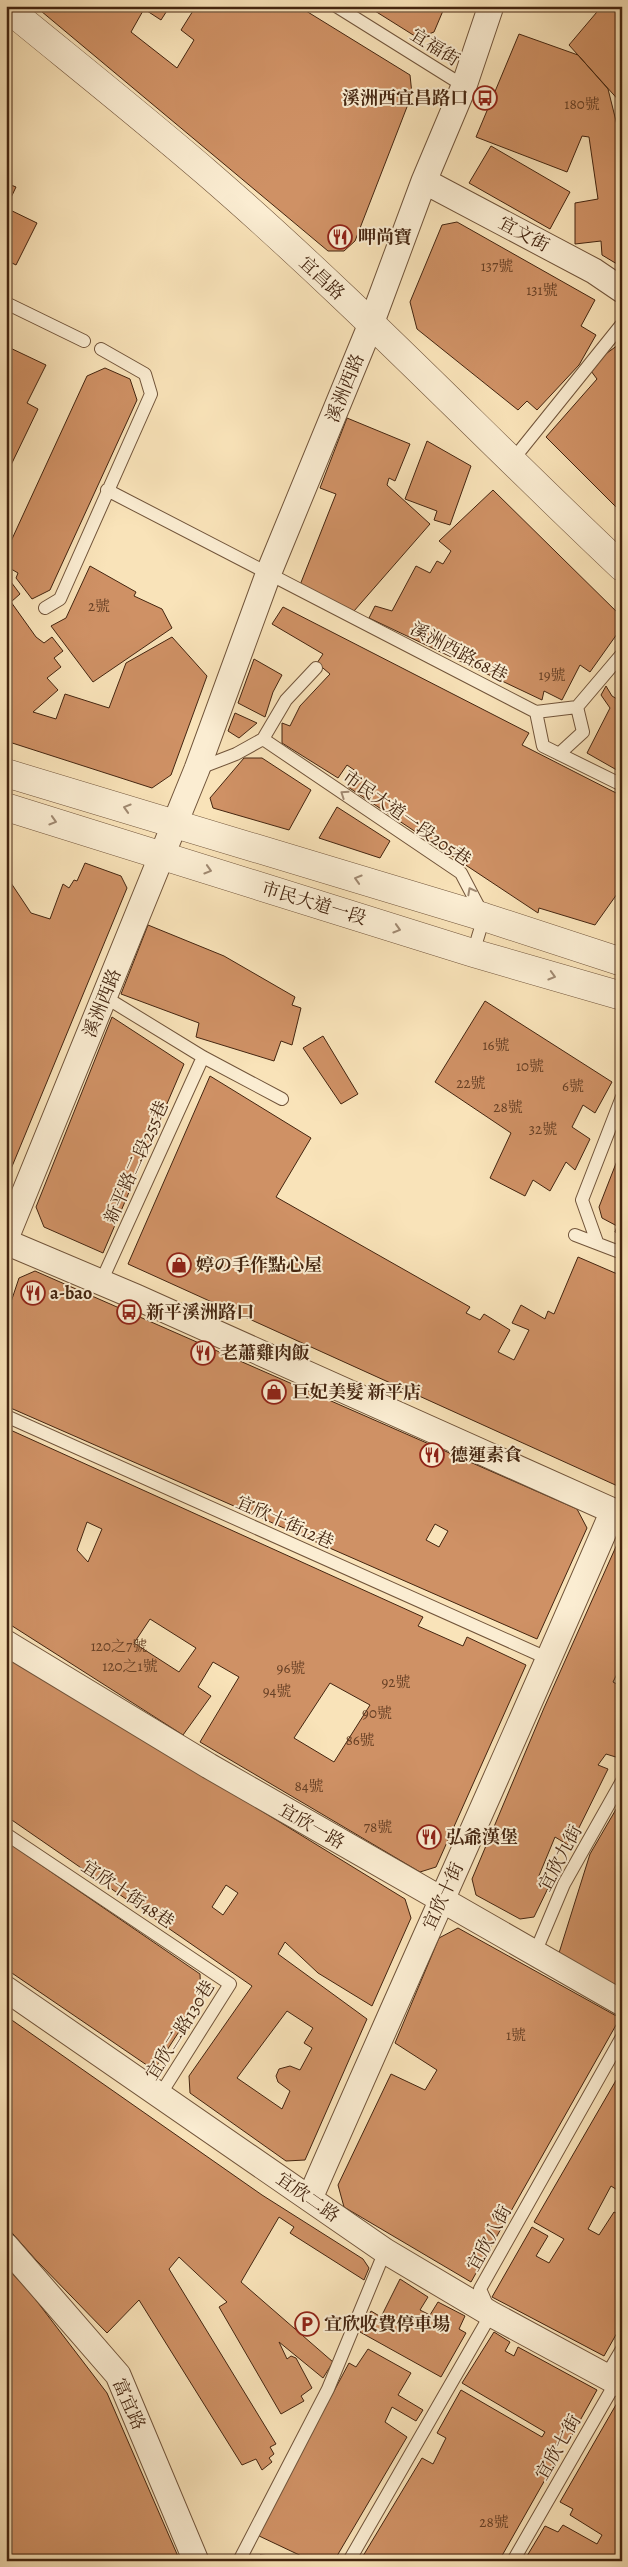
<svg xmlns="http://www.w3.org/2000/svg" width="628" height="2567" viewBox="0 0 628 2567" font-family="Alegreya,'Noto Serif TC','Noto Serif JP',serif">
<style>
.building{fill:#cf9165;stroke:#442510;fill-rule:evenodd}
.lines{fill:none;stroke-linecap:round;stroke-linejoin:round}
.service-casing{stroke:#71543a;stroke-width:14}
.minor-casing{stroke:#71543a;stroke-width:27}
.tertiary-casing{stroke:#71543a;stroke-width:29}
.service{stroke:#fbedd2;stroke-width:12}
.minor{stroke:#fbedd2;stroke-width:25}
.tertiary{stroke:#fbedd2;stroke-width:28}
.oneway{stroke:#a08971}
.labels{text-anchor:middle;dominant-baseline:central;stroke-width:4;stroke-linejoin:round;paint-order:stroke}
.number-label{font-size:15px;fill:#674025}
.street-label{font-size:18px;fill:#442510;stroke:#fbedd2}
.poi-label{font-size:18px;font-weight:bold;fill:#442510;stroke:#fbedd2;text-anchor:start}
</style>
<rect width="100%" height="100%" fill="#f9e3b9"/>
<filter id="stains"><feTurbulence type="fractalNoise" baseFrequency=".004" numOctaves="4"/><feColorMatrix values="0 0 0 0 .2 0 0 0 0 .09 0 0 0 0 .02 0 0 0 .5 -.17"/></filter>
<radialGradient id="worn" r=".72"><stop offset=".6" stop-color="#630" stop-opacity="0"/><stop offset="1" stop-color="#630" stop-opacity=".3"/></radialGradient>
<!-- building -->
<path class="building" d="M35,6H170L161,20L144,9L131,32L177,68L194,40L181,30L196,6H298L410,75L412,94L355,241L344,251H328Z
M367,6H445L434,32L418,38Z
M602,6H622V104L569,45Z
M519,34L578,55L608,89L622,145V267L602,255L601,241L575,244V203L598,199L589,137L582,136L567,172L476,137Z
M491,146L570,192L550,229L469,183Z
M6,183L16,187L6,208Z
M6,208L37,223L16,265L6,260Z
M457,222L595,300L581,326L596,335L579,365L537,410L527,401L518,410L417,329L410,302L442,225Z
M622,342V513L546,437L597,379L588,367Z
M6,346L46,365L27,403L38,409L11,465L6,463Z
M105,368L130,379L137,400L50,590L32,599L16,578L18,573L6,566V552L87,376Z
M347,418L410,444L395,481L389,478L387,485L430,524L354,611L300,585L336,494L320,488Z
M427,441L471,466L450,525L434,520L437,511L405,499Z
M493,490L622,617V627L590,672L580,665L562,700L544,691L542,700L369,618L375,606L392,611L416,566L430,573L437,561L443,564L451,551L439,541Z
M90,566L136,592L134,596L162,609L172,628L93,682L51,626L66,618Z
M8,578L20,594L11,602L36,637L44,643L52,637L63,651L54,658L61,667L47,678L58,690L33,712L56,719L65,694L109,708L126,663L172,637L207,676L171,775L152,788L6,741Z
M283,607L529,733L522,745L622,796V887L595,925L539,908L538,913L348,787L357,772L347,765L338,778L282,743V723L290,726L300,706L330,674L317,663L323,654L272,624Z
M254,659L282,675L273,692L265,717L238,703Z
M606,686L612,696L622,702V773L587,753L610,708L601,695Z
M235,713L257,723L239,738L228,731Z
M244,758H262L311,790L289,830L213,808L210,798Z
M337,807L390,841L380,858L319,838Z
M85,863L121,876L127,888L6,1181V880L7,877L31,913L50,919L63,884L69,888L74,880L77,881Z
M148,925L224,956L295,997L292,1005L301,1008L292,1045L281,1041L274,1061L196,1037L199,1023L121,994Z
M485,1001L612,1082L595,1113L583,1105L572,1127L590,1139L575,1170L566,1162L550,1191L533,1180L525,1196L490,1178L511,1133L435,1082Z
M112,1017L184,1064L103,1253L44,1227L36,1207Z
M323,1036L358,1094L341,1104L303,1048Z
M210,1076L311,1138L276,1197L470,1307L466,1313L480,1320L484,1314L510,1330L498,1352L514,1360L529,1330L512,1323L521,1305L545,1319L548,1311L554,1314L578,1257L622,1276V1488L128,1264Z
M622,1148V1235L615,1232L617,1226L602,1218L599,1207Z
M35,1271L577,1509L587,1528L537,1639L6,1406V1317L19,1278ZM435,1524L448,1531L439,1547L426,1540Z
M6,1428L423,1617L418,1626L463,1646L467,1637L526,1665L436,1867L420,1872L200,1742L239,1677L213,1662L198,1687L211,1696L183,1735L6,1622ZM87,1522L102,1529L88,1562L77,1550ZM150,1619L196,1648L179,1672L134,1643ZM330,1683L370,1705L334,1762L294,1738Z
M622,1541V1674L618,1672L613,1682L622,1687V1753L619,1758L606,1754L598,1765L608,1769L570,1846L555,1837L538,1878L550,1884L534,1917L520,1919L476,1895L472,1879L544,1708L618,1542Z
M6,1654L405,1899L411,1918L372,2006L318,1973L285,1942L278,1954L367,2019L305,2160L286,2161L190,2093L189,2076L252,1986L6,1816ZM226,1885L238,1893L223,1915L212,1907ZM287,2011L313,2028L304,2043L312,2048L300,2070L290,2066L279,2069L276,2076L278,2082L290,2091L282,2109L237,2078Z
M622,1799V1990L559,1953L590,1854Z
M6,1841L200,1974L201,1998L154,2070L6,1969Z
M458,1928L620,2018L471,2282L344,2207L338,2185L391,2074L425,2090L437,2070L395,2043L439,1938Z
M6,2016L262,2195L363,2259L369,2268L364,2280L290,2233L294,2227L279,2217L241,2282L333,2362L323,2378L279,2342L287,2359L291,2356L296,2358L312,2388L301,2396L304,2401L281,2414L219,2307L227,2302L179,2257L169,2269L276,2444L270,2447L274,2454L269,2458L272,2462L262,2470L256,2459L242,2465L139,2300L107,2333L36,2260L6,2226Z
M622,2070V2193L611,2186L588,2229L599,2235L614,2212L622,2216V2324L604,2356L492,2297L532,2227L548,2236L536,2256L549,2263L564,2239L534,2222Z
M6,2267L29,2291L107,2393L180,2561H6Z
M400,2279L428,2297L420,2310L430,2315L438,2302L465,2316L459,2329L466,2333L441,2377L360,2332L371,2311L381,2317Z
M494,2332L510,2342L505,2351L514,2356L518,2347L597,2390L567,2444L558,2440L552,2452L559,2455L499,2561H360L422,2458L433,2464L446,2438L437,2433L461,2390L542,2437L545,2432L462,2383Z
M368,2349L411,2373L398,2395L423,2410L416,2421L392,2407L385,2422L407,2437L334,2561H312L257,2535L349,2363L356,2367Z
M617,2403L622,2406V2561H524L545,2526L558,2532L563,2525L597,2544L602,2535L570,2515L573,2509L560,2502Z
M260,2555L303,2559L306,2561H259Z"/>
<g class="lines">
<!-- service casing -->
<g class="service-casing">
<path id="service" d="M336,6L464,86
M6,303L84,341
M511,462L622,324
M107,490L536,712L577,707L622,654
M45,608L60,599L151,394L145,374L101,349
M536,712L543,746L622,785
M263,739L461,873L484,917L473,953
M559,754L583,732L577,707
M197,769L236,754L263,739L286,700L316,668
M105,997L203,1057L282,1099
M575,1235L622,1253
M597,1242L582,1200L622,1097
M101,1282L203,1057
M6,1416L549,1659
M6,1834L230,1984L160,2095
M535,1953L564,1884L622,1781
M239,2561L328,2389L385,2251
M349,2561L491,2314L480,2289L622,2037
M513,2561L616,2382L612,2366L622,2349"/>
</g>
<!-- minor casing -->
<g class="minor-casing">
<path id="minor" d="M424,181L594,271L622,290
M6,1238L197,769L269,572L371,324L424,181L464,86L491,6
M6,1242L136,1297L622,1515
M6,1643L209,1766L622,2003
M6,1989L385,2251L491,2314L622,2385
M310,2198C410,1969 514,1741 613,1511
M6,2246L118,2375L196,2561"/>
</g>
<!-- tertiary casing -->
<g class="tertiary-casing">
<path id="tertiary" d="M6,7C73,62 141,116 206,172C351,297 483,436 622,567
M6,773L484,917L622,962
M6,807L473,953L622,996"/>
</g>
<!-- service -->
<use href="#service" class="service"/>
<!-- minor -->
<use href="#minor" class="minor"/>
<!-- tertiary -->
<use href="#tertiary" class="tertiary"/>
</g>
<!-- one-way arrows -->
<defs><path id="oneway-chevron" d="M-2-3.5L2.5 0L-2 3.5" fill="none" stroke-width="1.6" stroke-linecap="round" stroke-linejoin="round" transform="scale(1.25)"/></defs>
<g class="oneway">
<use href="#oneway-chevron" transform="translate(344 794) rotate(-146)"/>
<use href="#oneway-chevron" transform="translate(127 808) rotate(-163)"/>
<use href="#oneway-chevron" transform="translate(53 821) rotate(17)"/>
<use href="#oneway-chevron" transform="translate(208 870) rotate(17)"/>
<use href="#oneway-chevron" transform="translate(358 879) rotate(-163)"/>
<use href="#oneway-chevron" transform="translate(471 891) rotate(-118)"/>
<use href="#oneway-chevron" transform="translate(397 929) rotate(17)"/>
<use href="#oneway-chevron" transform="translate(552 976) rotate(16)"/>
</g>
<!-- icons -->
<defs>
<g id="bus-ring" transform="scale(1.25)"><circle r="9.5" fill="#fbedd2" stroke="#8f2418" stroke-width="1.5"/><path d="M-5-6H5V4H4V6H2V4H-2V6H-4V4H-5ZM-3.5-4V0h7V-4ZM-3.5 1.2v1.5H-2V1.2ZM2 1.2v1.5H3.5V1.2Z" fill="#8f2418"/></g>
<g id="restaurant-ring" transform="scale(1.25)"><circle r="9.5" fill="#fbedd2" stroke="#8f2418" stroke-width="1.5"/><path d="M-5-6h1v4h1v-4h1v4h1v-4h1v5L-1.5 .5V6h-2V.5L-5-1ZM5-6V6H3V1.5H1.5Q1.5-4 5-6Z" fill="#8f2418"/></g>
<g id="shop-ring" transform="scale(1.25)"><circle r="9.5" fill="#fbedd2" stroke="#8f2418" stroke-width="1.5"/><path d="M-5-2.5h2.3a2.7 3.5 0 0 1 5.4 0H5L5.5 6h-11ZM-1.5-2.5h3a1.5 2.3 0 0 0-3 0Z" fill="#8f2418"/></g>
<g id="parking-ring" transform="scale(1.25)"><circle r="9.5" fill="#fbedd2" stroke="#8f2418" stroke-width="1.5"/><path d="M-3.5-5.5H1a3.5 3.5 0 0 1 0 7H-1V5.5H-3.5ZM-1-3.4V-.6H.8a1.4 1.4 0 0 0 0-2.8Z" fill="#8f2418"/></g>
</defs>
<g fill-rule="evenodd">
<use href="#bus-ring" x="485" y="98"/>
<use href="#restaurant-ring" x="340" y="237"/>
<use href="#shop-ring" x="179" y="1265"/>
<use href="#restaurant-ring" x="33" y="1293"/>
<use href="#bus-ring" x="129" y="1312"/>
<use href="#restaurant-ring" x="203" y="1353"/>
<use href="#shop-ring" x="274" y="1392"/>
<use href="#restaurant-ring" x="432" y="1455"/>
<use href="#restaurant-ring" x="429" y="1837"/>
<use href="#parking-ring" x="307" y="2324"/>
</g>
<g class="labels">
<!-- number labels -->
<g class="number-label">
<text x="582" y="104">180號</text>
<text x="497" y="266">137號</text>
<text x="542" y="290">131號</text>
<text x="99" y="606">2號</text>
<text x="552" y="675">19號</text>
<text x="496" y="1045">16號</text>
<text x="530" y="1066">10號</text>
<text x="471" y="1083">22號</text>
<text x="573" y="1086">6號</text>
<text x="508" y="1107">28號</text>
<text x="543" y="1129">32號</text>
<text x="119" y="1646">120之7號</text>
<text x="130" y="1666">120之1號</text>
<text x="291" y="1668">96號</text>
<text x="396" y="1682">92號</text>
<text x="277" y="1691">94號</text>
<text x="377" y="1713">90號</text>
<text x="360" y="1740">86號</text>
<text x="309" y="1786">84號</text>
<text x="378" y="1827">78號</text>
<text x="516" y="2035">1號</text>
<text x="494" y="2522">28號</text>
</g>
<!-- street labels -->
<g class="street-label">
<text transform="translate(435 47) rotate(32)">宜福街</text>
<text transform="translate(524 234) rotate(28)">宜文街</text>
<text transform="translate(322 278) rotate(43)">宜昌路</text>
<text transform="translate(345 388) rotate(-68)">溪洲西路</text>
<text transform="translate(459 652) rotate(28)">溪洲西路68巷</text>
<text transform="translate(407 818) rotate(35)">市民大道一段205巷</text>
<text transform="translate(314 903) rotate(17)">市民大道一段</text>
<text transform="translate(102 1003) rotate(-68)">溪洲西路</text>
<text transform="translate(136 1162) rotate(-66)">新平路二段255巷</text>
<text transform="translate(285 1522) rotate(24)">宜欣十街12巷</text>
<text transform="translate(312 1826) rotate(30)">宜欣一路</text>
<text transform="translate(560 1858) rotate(-62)">宜欣九街</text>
<text transform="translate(128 1894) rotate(34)">宜欣十街48巷</text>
<text transform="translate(443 1896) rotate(-65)">宜欣十街</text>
<text transform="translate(180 2030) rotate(-58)">宜欣二路130巷</text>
<text transform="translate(308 2197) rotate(35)">宜欣二路</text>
<text transform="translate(489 2238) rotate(-61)">宜欣八街</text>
<text transform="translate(129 2404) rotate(66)">富宜路</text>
<text transform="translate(558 2447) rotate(-60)">宜欣七街</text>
</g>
<!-- poi labels -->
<g class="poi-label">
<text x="468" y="98" text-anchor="end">溪洲西宜昌路口</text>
<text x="358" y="237">呷尚寶</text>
<text x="196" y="1265">婷の手作點心屋</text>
<text x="50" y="1293">a-bao</text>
<text x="146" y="1312">新平溪洲路口</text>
<text x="220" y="1353">老蕭雞肉飯</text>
<text x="292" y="1392">巨妃美髮 新平店</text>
<text x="450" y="1455">德運素食</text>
<text x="446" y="1837">弘爺漢堡</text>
<text x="324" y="2324">宜欣收費停車場</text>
</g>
</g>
<!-- margin -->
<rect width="628" height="2567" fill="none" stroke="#f9e3b9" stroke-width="25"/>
<rect x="8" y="8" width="613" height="2552" fill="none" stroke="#442510" stroke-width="2.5"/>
<rect x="12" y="12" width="603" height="2542" fill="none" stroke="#442510"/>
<rect width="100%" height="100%" filter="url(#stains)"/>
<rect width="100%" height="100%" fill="url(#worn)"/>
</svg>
